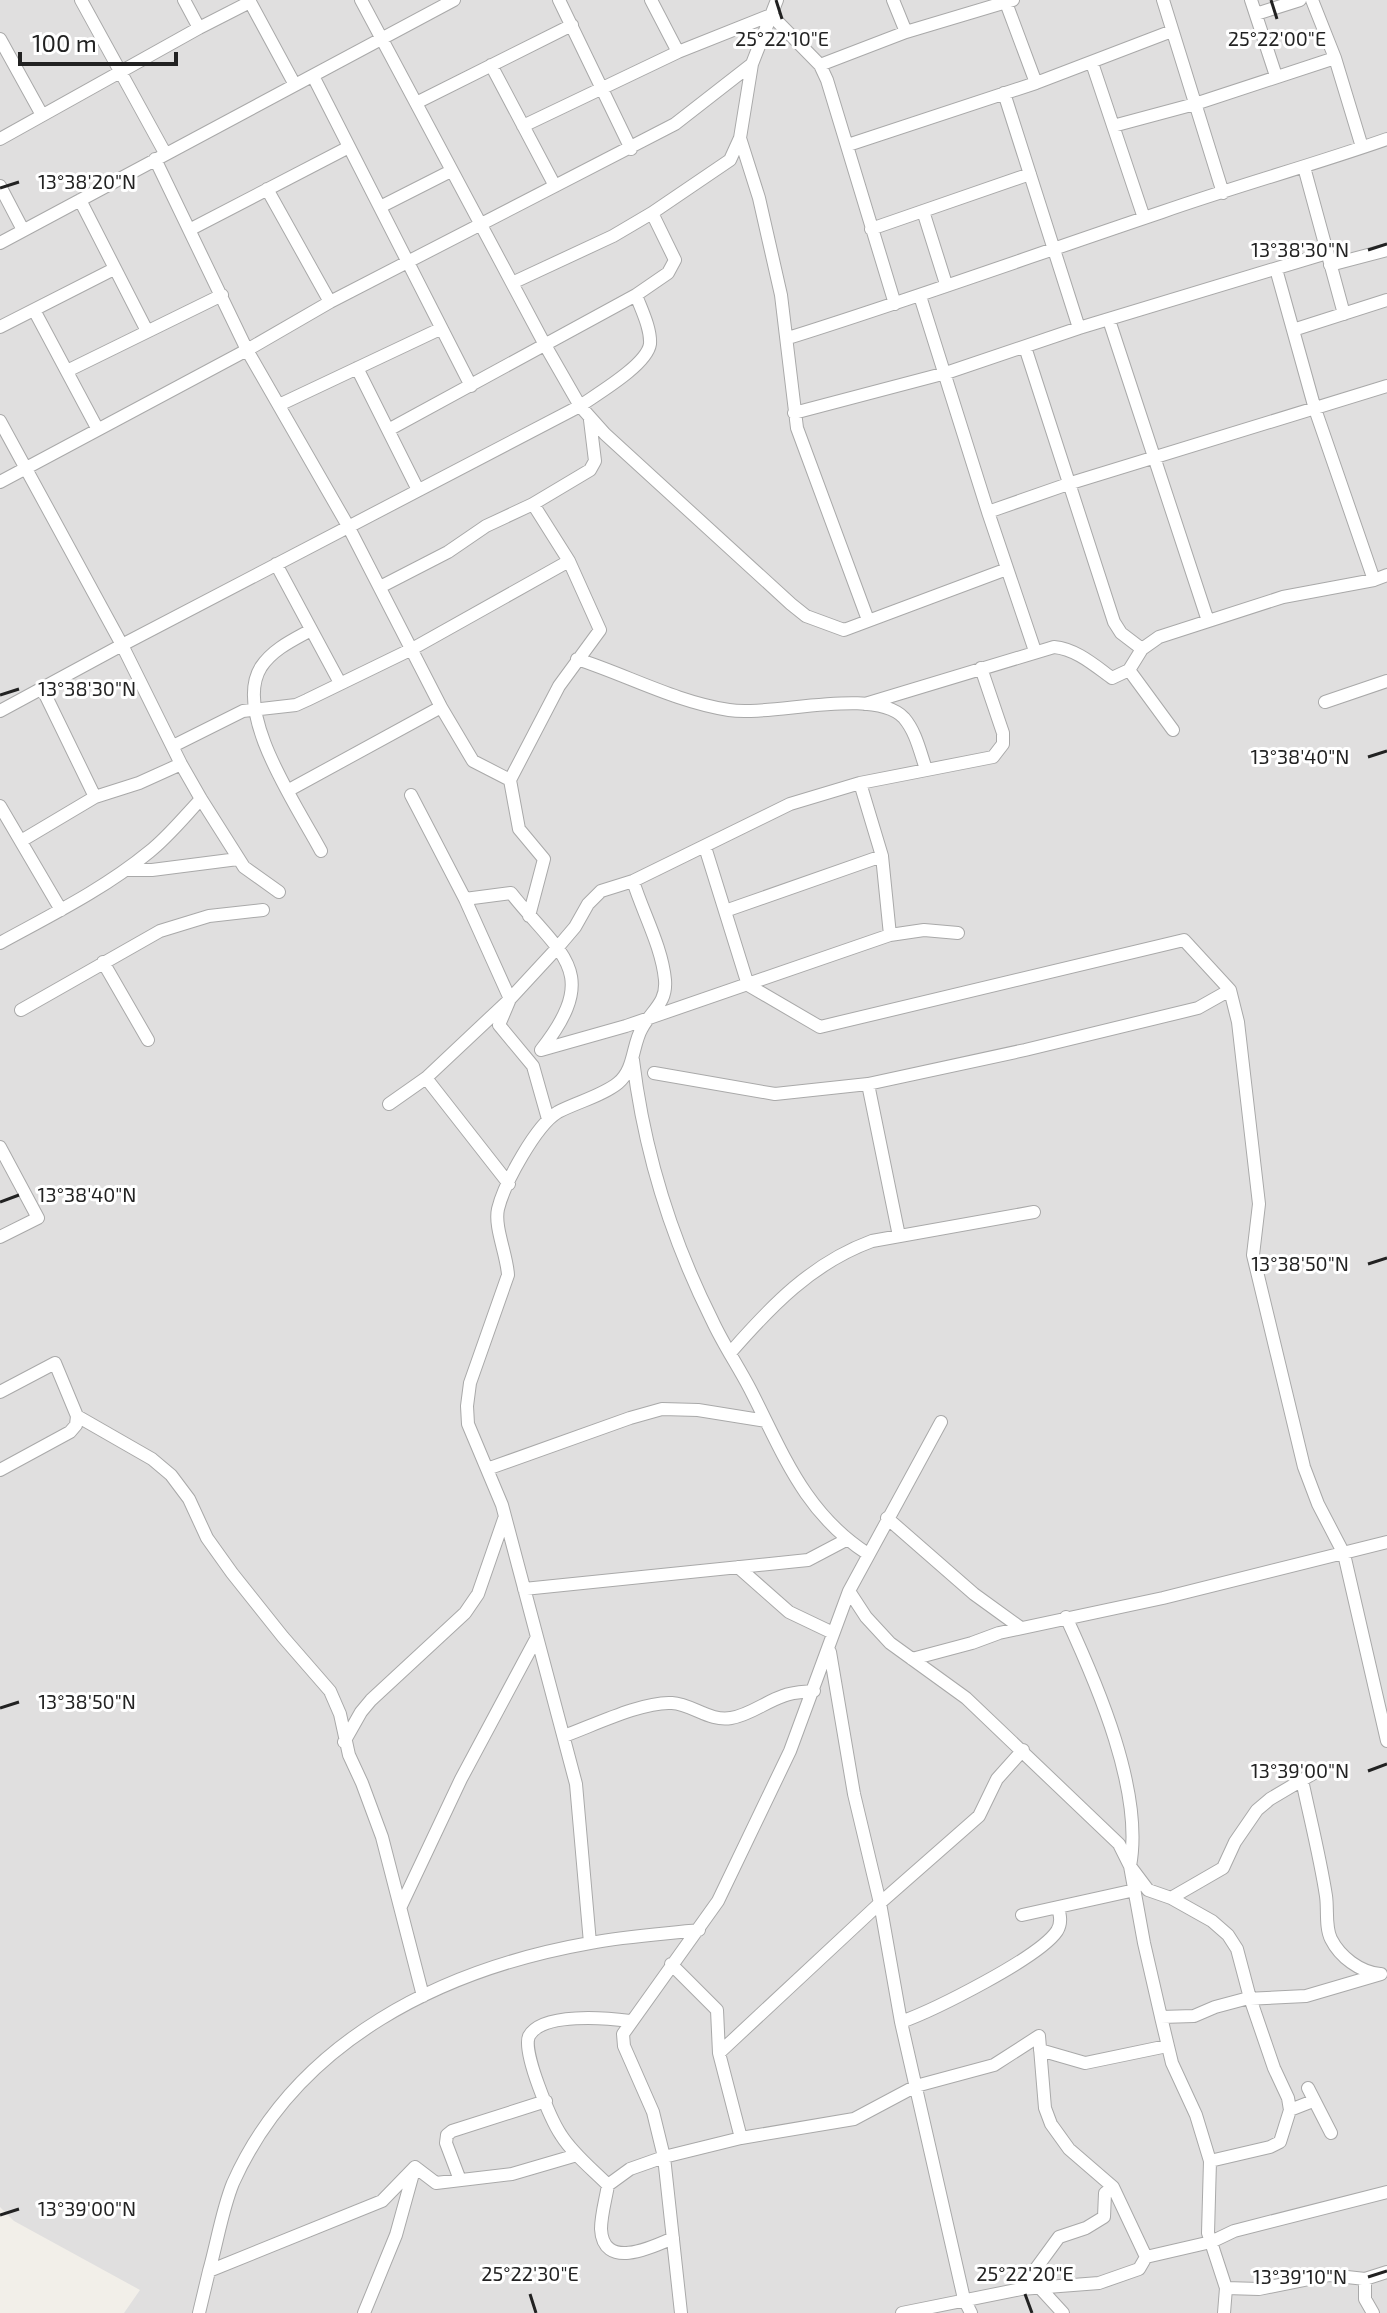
<svg xmlns="http://www.w3.org/2000/svg" width="1387" height="2313" viewBox="0 0 1387 2313" font-family="'Exo 2',sans-serif">
<style>
.residential{fill:#e0dfdf}
.lines{fill:none;stroke-linecap:round;stroke-linejoin:round}
.minor-casing{stroke:#a9a9a9;stroke-width:14}
.minor{stroke:#fff;stroke-width:12}
.ticks{fill:none;stroke:#222;stroke-width:3}
.ticks-label{font-size:20px;text-anchor:middle;fill:#222;stroke:#fff;stroke-width:6;stroke-linejoin:round;paint-order:stroke}
</style>
<rect width="100%" height="100%" fill="#f2efe9"/>
<!-- residential -->
<path class="residential" d="M0,0H1387V2313H124L140,2290L14,2221L0,2207Z"/>
<g class="lines">
<!-- minor casing -->
<g class="minor-casing">
<path id="minor" d="M81,0L165,153
M184,0L199,28L250,2
M249,0L295,85
M361,0L545,345L580,406L605,434L791,604L806,616L844,630L1007,569
M559,0L631,149
M651,0L678,52
M893,0L906,32L1013,0
M1005,0L1036,83
M1163,0L1223,193
M1251,0L1276,76
M1312,0L1335,58L1362,147
M1256,14L1300,0
M0,39L42,115
M1092,63L1144,218
M491,65L555,186
M820,65L906,32
M313,76L471,386
M1004,93L1079,328
M416,103L572,25
M523,126L678,52L771,15L820,65L827,80L895,304
M1113,126L1195,104L1335,58
M740,138L759,198L781,295L797,428L868,620
M0,139L199,28
M848,145L1036,83L1172,31
M155,159L247,350L348,526L441,707L473,761L510,780
M1304,167L1344,314
M0,186L23,230
M267,189L330,302
M80,200L147,331
M380,207L451,171
M923,211L946,284
M191,229L349,147
M871,229L1030,174
M0,243L454,0
M1330,265L1387,250
M1276,269L1315,409L1374,580
M512,283L613,236L652,213
M920,296L988,512L1071,483L1387,386
M34,310L97,428
M1109,320L1208,621
M0,327L114,269
M1293,330L1387,300
M788,338C913,299 1037,254 1162,212C1236,186 1313,165 1387,139
M1025,347L1114,622L1121,633L1142,649
M357,368L418,490
M67,371L222,295
M279,405L440,329
M794,413L946,373L1079,328L1327,253
M0,421L122,645L181,764L201,799L244,867L279,892
M390,429L636,295
M0,482L247,350L330,302L675,124L752,64
M988,512L1035,651
M276,564L340,683
M380,587L448,552L486,526L533,504L590,470L595,461L590,420
M311,630C293,640 273,649 261,667C232,713 299,809 321,851
M577,659C627,675 676,702 729,710C771,717 874,686 904,718C916,732 920,752 926,769
M1129,670L1173,730
M42,688L95,797
M1325,702L1387,681
M865,704L1054,647C1076,649 1094,665 1112,678L1129,670L1142,649L1159,637L1283,597L1374,580L1387,575
M0,711L122,645L580,406C597,394 647,365 650,344C651,328 641,309 636,295L668,273L675,260L652,213L730,160L740,138L752,64L777,0
M173,746L243,711L296,705L307,700L412,649L569,561
M860,783L882,856L890,935
M289,790L441,707
M411,795L465,899L510,999L499,1025L533,1066L548,1119
M0,806L61,910
M21,841L95,797L139,783L181,764
M705,847L748,985L820,1027L1184,940L1230,990L1238,1022L1259,1204L1253,1255L1304,1467L1318,1504L1344,1554L1387,1741
M126,870H152L238,859
M465,899L511,893C560,955 603,971 541,1050
M725,911L882,856
M529,916L544,859L519,829L510,780L559,686L600,630L569,561L533,504
M0,943C51,915 104,889 149,852C168,837 184,817 201,799
M103,962L148,1040
M21,1010L160,931L209,916L263,910
M541,1050L626,1026L890,935L924,930L958,933
M633,1060C644,1151 671,1238 712,1320C723,1344 738,1366 750,1389C783,1453 804,1513 868,1554
M654,1073L775,1094L868,1084L899,1236
M426,1078L509,1184
M868,1084L1025,1050L1198,1008L1230,990
M389,1104L426,1078L510,999L558,947L575,927L588,904L601,891L633,881L790,804L860,783L993,757L1003,744V733L981,668
M0,1147L38,1218L0,1237
M730,1353C771,1306 812,1263 872,1241L1034,1212
M0,1392L55,1363L77,1416L76,1425L70,1432L0,1470
M77,1416L152,1459L171,1475L189,1499L207,1538L232,1573L283,1637L330,1691L340,1714L349,1755L362,1783L382,1837L423,1996
M487,1469L630,1418L662,1409L698,1410L766,1421
M887,1518L974,1594L1021,1628
M738,1567L789,1612L833,1633
M524,1589L808,1560L846,1540
M849,1591L866,1617L890,1643L966,1698L1119,1844L1130,1866L1144,1943L1161,2017L1194,2016L1215,2007L1245,1999L1306,1996L1381,1974
M1066,1617C1097,1684 1144,1792 1130,1866L1148,1890L1171,1898L1212,1921L1228,1935L1237,1949L1250,1998L1274,2068L1288,2098L1290,2110
M830,1652L854,1794L880,1903L901,2022L964,2299L971,2313
M912,1659L972,1643L999,1633L1163,1598L1387,1542
M564,1736C592,1726 643,1701 672,1703C692,1704 710,1722 731,1718C750,1715 765,1702 783,1696C792,1692 803,1692 814,1691
M344,1742L361,1712L371,1700L465,1613L478,1594L504,1519
M1302,1780C1310,1818 1320,1857 1326,1896C1328,1909 1325,1927 1331,1939C1340,1957 1360,1972 1380,1974
M1171,1898L1223,1868L1235,1842L1257,1810L1270,1799L1319,1770
M401,1906L461,1779L537,1637
M1022,1915L1135,1890
M590,1943L576,1784L502,1505L468,1424L467,1406L470,1383L508,1275C507,1255 494,1227 498,1209C504,1184 536,1125 558,1112C577,1102 602,1096 618,1083C635,1069 632,1045 642,1028C652,1010 667,1003 665,980C662,947 643,913 633,881
M671,1964L717,2010L719,2053L741,2138
M1161,2017L1172,2063L1196,2115L1210,2161L1208,2233L1226,2288L1224,2313
M901,2022C934,2010 1039,1958 1057,1931C1062,1923 1060,1915 1058,1907
M1039,2036L1045,2108L1051,2124L1069,2149L1113,2187L1146,2257
M1040,2050L1085,2063L1167,2046
M719,2053L880,1903L979,1816L997,1779L1023,1750
M1308,2088L1331,2133
M1210,2161L1270,2147L1280,2142L1290,2110L1313,2101
M460,2180L446,2143L447,2135L452,2131L546,2101
M608,2185C592,2169 573,2154 561,2135C551,2120 522,2052 529,2036C542,2012 607,2018 630,2021
M673,2238C653,2247 603,2271 601,2229C601,2215 606,2198 608,2185L630,2169L664,2157L741,2138L854,2119L916,2086L994,2065L1039,2036
M209,2271C217,2243 222,2210 233,2183C297,2040 443,1969 590,1943C626,1936 663,1934 699,1930
M1365,2279V2299L1373,2313
M1040,2288L1063,2313
M1226,2288L1259,2289L1329,2275L1365,2279L1387,2272
M1021,2289L1059,2237L1086,2228L1104,2217L1105,2193L1113,2187
M199,2313L209,2271L382,2201L415,2167L436,2183L512,2174L577,2155
M364,2313L396,2235L414,2170
M681,2313L664,2157L653,2112L624,2046L623,2034L718,1901L790,1751L849,1591L941,1422
M902,2313L1021,2289L1099,2283L1139,2269L1146,2257L1211,2242L1234,2231L1387,2192"/>
</g>
<!-- minor -->
<use href="#minor" class="minor"/>
</g>
<!-- ticks -->
<path class="ticks" d="M776,0L782,19M1271,0L1277,19M0,188L19,182M1368,250L1387,244M0,695L19,689M1368,757L1387,751M0,1202L19,1195M1368,1264L1387,1258M0,1708L19,1702M1368,1771L1387,1764M0,2215L19,2209M1368,2277L1387,2271M530,2294L536,2313M1025,2294L1032,2313"/>
<g class="ticks-label">
<text x="782" y="46">25°22'10"E</text>
<text x="1277" y="46">25°22'00"E</text>
<text x="87" y="189">13°38'20"N</text>
<text x="1300" y="257">13°38'30"N</text>
<text x="87" y="696">13°38'30"N</text>
<text x="1300" y="764">13°38'40"N</text>
<text x="87" y="1202">13°38'40"N</text>
<text x="1300" y="1271">13°38'50"N</text>
<text x="87" y="1709">13°38'50"N</text>
<text x="1300" y="1778">13°39'00"N</text>
<text x="87" y="2216">13°39'00"N</text>
<text x="530" y="2281">25°22'30"E</text>
<text x="1025" y="2281">25°22'20"E</text>
<text x="1300" y="2284">13°39'10"N</text>
</g>
<!-- scale -->
<path d="M20 52v12h156v-12" fill="none" stroke="#222222" stroke-width="4"/>
<text x="32" y="52" font-size="24" fill="#222222" stroke="#ffffff" stroke-width="6" paint-order="stroke">100 m</text>
</svg>
